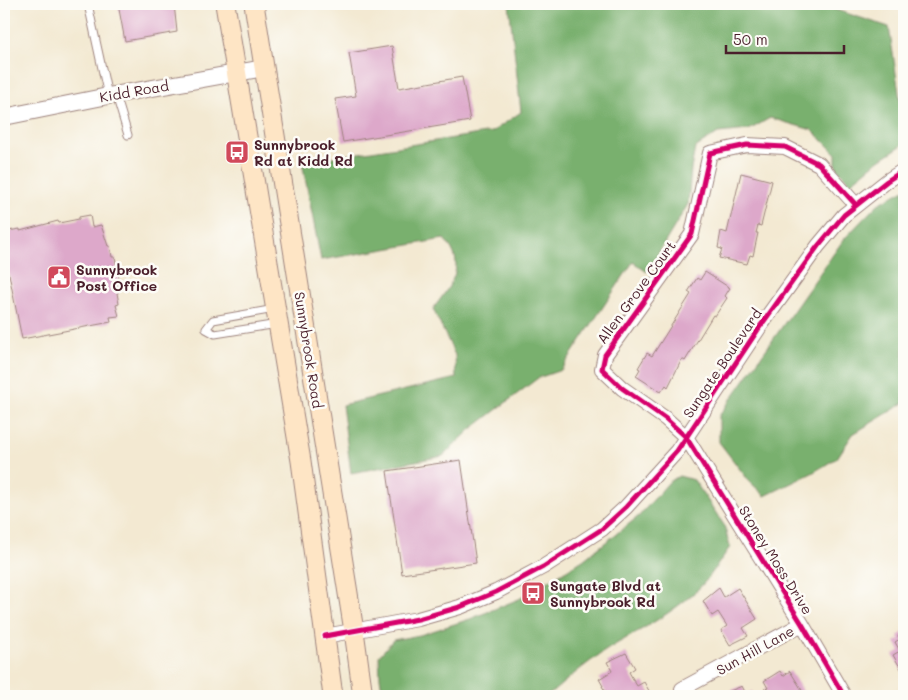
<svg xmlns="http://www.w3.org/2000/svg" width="908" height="700" viewBox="0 0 908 700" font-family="Mali,sans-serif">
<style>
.forest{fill:#79b06e;stroke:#62684c}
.building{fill:#dda8ca}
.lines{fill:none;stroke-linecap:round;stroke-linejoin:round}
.service-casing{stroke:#9e847e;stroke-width:9}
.minor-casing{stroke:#9e847e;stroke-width:16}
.tertiary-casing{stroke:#9e847e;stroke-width:18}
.secondary-casing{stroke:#9e847e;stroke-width:21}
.service{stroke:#fff;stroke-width:7}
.minor{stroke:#fff;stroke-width:14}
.tertiary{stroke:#fff;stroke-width:16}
.secondary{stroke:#fee5c5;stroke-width:19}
.cycleway-casing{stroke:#fdfcf7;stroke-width:8}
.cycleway{stroke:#d6006c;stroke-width:5}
.labels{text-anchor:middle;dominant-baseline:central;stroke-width:5;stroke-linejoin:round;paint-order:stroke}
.street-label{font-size:14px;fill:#4a1f2b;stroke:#fdfcf7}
.poi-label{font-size:14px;font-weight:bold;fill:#4a1f2b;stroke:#fdfcf7;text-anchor:start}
</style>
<rect width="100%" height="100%" fill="#fdfcf7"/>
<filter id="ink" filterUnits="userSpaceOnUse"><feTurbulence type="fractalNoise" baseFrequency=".02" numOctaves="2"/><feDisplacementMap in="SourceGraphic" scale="10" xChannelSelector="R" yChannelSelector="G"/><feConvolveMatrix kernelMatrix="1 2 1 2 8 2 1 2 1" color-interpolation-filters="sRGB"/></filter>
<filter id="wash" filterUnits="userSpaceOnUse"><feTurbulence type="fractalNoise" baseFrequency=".0096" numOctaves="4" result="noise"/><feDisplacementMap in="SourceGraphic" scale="20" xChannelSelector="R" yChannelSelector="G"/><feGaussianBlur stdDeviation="1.12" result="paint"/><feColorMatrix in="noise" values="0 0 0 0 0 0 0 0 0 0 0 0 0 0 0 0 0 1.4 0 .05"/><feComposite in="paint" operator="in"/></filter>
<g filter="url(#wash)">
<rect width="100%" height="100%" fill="#f3e9d2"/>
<!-- forest -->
<path class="forest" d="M509,4H818L889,27L904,126V144L875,163L848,185L847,179L836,168V154L812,130L770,118L749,130L718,133L695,148L691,169L688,204L647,272L633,262L561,370L538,378L470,430L443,456L351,473L342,405L456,378L455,355L433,309C450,286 469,265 444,239L321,260L302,162L492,132L521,112Z
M904,190V403L853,434L837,458L812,473L765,496L749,481L719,442V416L844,239L878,204Z
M679,476L694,480L724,525L730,547C719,562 709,580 695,592C672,613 644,628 618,643C592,658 570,677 548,696H383L380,677L379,656L393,640L420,635L470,619L519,599L583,560L639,516L669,482Z"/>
<g id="blocks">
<!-- building -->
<path class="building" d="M118,4H174L177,32L125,41Z
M392,46L399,88L462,77L470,121L343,142L335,99L356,96L349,53Z
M741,173L772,181L761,226L758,225L756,233H758L753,256L750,255L747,264L719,258L722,249L718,248L721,231L727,233Z
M90,215L92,227L101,225L108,246H110L112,257H115L119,280L117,281L119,292L117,293L119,304L116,305L119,316L110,317L111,322L22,339L9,274L4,275V234L9,233L8,231L20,229V231L58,221L59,223L79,219V217Z
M705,272L730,288L725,296L727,298L715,316L713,315L685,361L682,359L668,387L666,385L661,392L636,376L640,369L638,368L647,353L652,356L691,294L688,292L697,278L700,280Z
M461,460L476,563L402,574L387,471Z
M719,588L724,597L738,588L757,619L743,628L748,636L730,645L721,630L727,626L718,612L712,616L703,601Z
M904,632V674L893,655L900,651L895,642L900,639L898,636Z
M626,653L635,668L629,672L637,686L644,682L652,696H608L602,686H603L599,679L612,671L607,662Z
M780,671L783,676L790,671L805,695L769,696L764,689L768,688L764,681Z
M742,686L746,694L752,691L754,696H718Z"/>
</g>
</g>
<g filter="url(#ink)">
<use href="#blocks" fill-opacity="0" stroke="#9e847e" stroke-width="1"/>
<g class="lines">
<!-- service casing -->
<g class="service-casing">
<path id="service" d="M88,4L108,96
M116,95L128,135
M275,309L213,320L206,329L215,334L278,324"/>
</g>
<!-- minor casing -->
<g class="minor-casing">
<path id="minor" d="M325,636L418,619L460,607L496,592L543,567L602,529L626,507L677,451L759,328L818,246L844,215L887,181L904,170
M682,689L802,624
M844,696L802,624L686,437L666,419L622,388L602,369L605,355L692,234L710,153L747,145L785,147L819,164L856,205"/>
</g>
<!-- tertiary casing -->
<g class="tertiary-casing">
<path id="tertiary" d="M4,117L108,96L264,68"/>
</g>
<!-- secondary casing -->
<g class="secondary-casing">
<path id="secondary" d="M225,4L301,461L333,696
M254,4L354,631L363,696"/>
</g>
<!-- service -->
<use href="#service" class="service"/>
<!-- minor -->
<use href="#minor" class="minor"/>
<!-- tertiary -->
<use href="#tertiary" class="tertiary"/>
<!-- secondary -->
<use href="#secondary" class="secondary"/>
<!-- cycleway casing -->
<g class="cycleway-casing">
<path id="cycleway" d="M325,636L418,619L460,607L496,592L543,567L602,529L626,507L677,451L759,328L818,246L844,215L887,181L904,170
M844,696L802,624L686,437L666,419L622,388L602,369L605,355L692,234L710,153L747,145L785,147L819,164L856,205"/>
</g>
<!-- cycleway -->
<use href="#cycleway" class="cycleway"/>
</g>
</g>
<!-- icons -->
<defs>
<g id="bus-square" transform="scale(1.25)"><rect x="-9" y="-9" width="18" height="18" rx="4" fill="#d1495b" stroke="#fdfcf7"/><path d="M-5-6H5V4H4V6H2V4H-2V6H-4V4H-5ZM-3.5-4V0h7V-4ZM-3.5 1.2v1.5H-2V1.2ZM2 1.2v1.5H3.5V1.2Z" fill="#fff"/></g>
<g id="civic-square" transform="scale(1.25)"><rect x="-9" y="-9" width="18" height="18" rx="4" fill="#d1495b" stroke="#fdfcf7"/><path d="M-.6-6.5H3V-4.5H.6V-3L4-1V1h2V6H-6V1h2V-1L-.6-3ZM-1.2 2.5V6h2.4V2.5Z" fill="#fff"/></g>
</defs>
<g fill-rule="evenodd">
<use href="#bus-square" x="237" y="152"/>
<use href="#civic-square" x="59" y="277"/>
<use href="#bus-square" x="533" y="593"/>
</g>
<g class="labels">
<!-- street labels -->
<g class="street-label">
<text transform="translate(134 91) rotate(-10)">Kidd Road</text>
<text transform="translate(636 292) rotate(-54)">Allen Grove Court</text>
<text transform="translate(309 350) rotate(81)">Sunnybrook Road</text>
<text transform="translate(722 363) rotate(-56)">Sungate Boulevard</text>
<text transform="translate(776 560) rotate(58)">Stoney Moss Drive</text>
<text transform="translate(755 650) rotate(-29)">Sun Hill Lane</text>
</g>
<!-- poi labels -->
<g class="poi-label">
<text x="254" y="144">Sunnybrook<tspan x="254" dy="16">Rd at Kidd Rd</tspan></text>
<text x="76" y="269">Sunnybrook<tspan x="76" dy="16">Post Office</tspan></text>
<text x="550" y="585">Sungate Blvd at<tspan x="550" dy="16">Sunnybrook Rd</tspan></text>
</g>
</g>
<!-- margin -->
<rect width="908" height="700" fill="none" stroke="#fdfcf7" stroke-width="20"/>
<!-- scale -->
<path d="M726 45v8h118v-8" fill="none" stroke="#4a1f2b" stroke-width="2.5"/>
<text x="733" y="45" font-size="15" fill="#4a1f2b" stroke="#fdfcf7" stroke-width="4" paint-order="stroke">50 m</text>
</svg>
